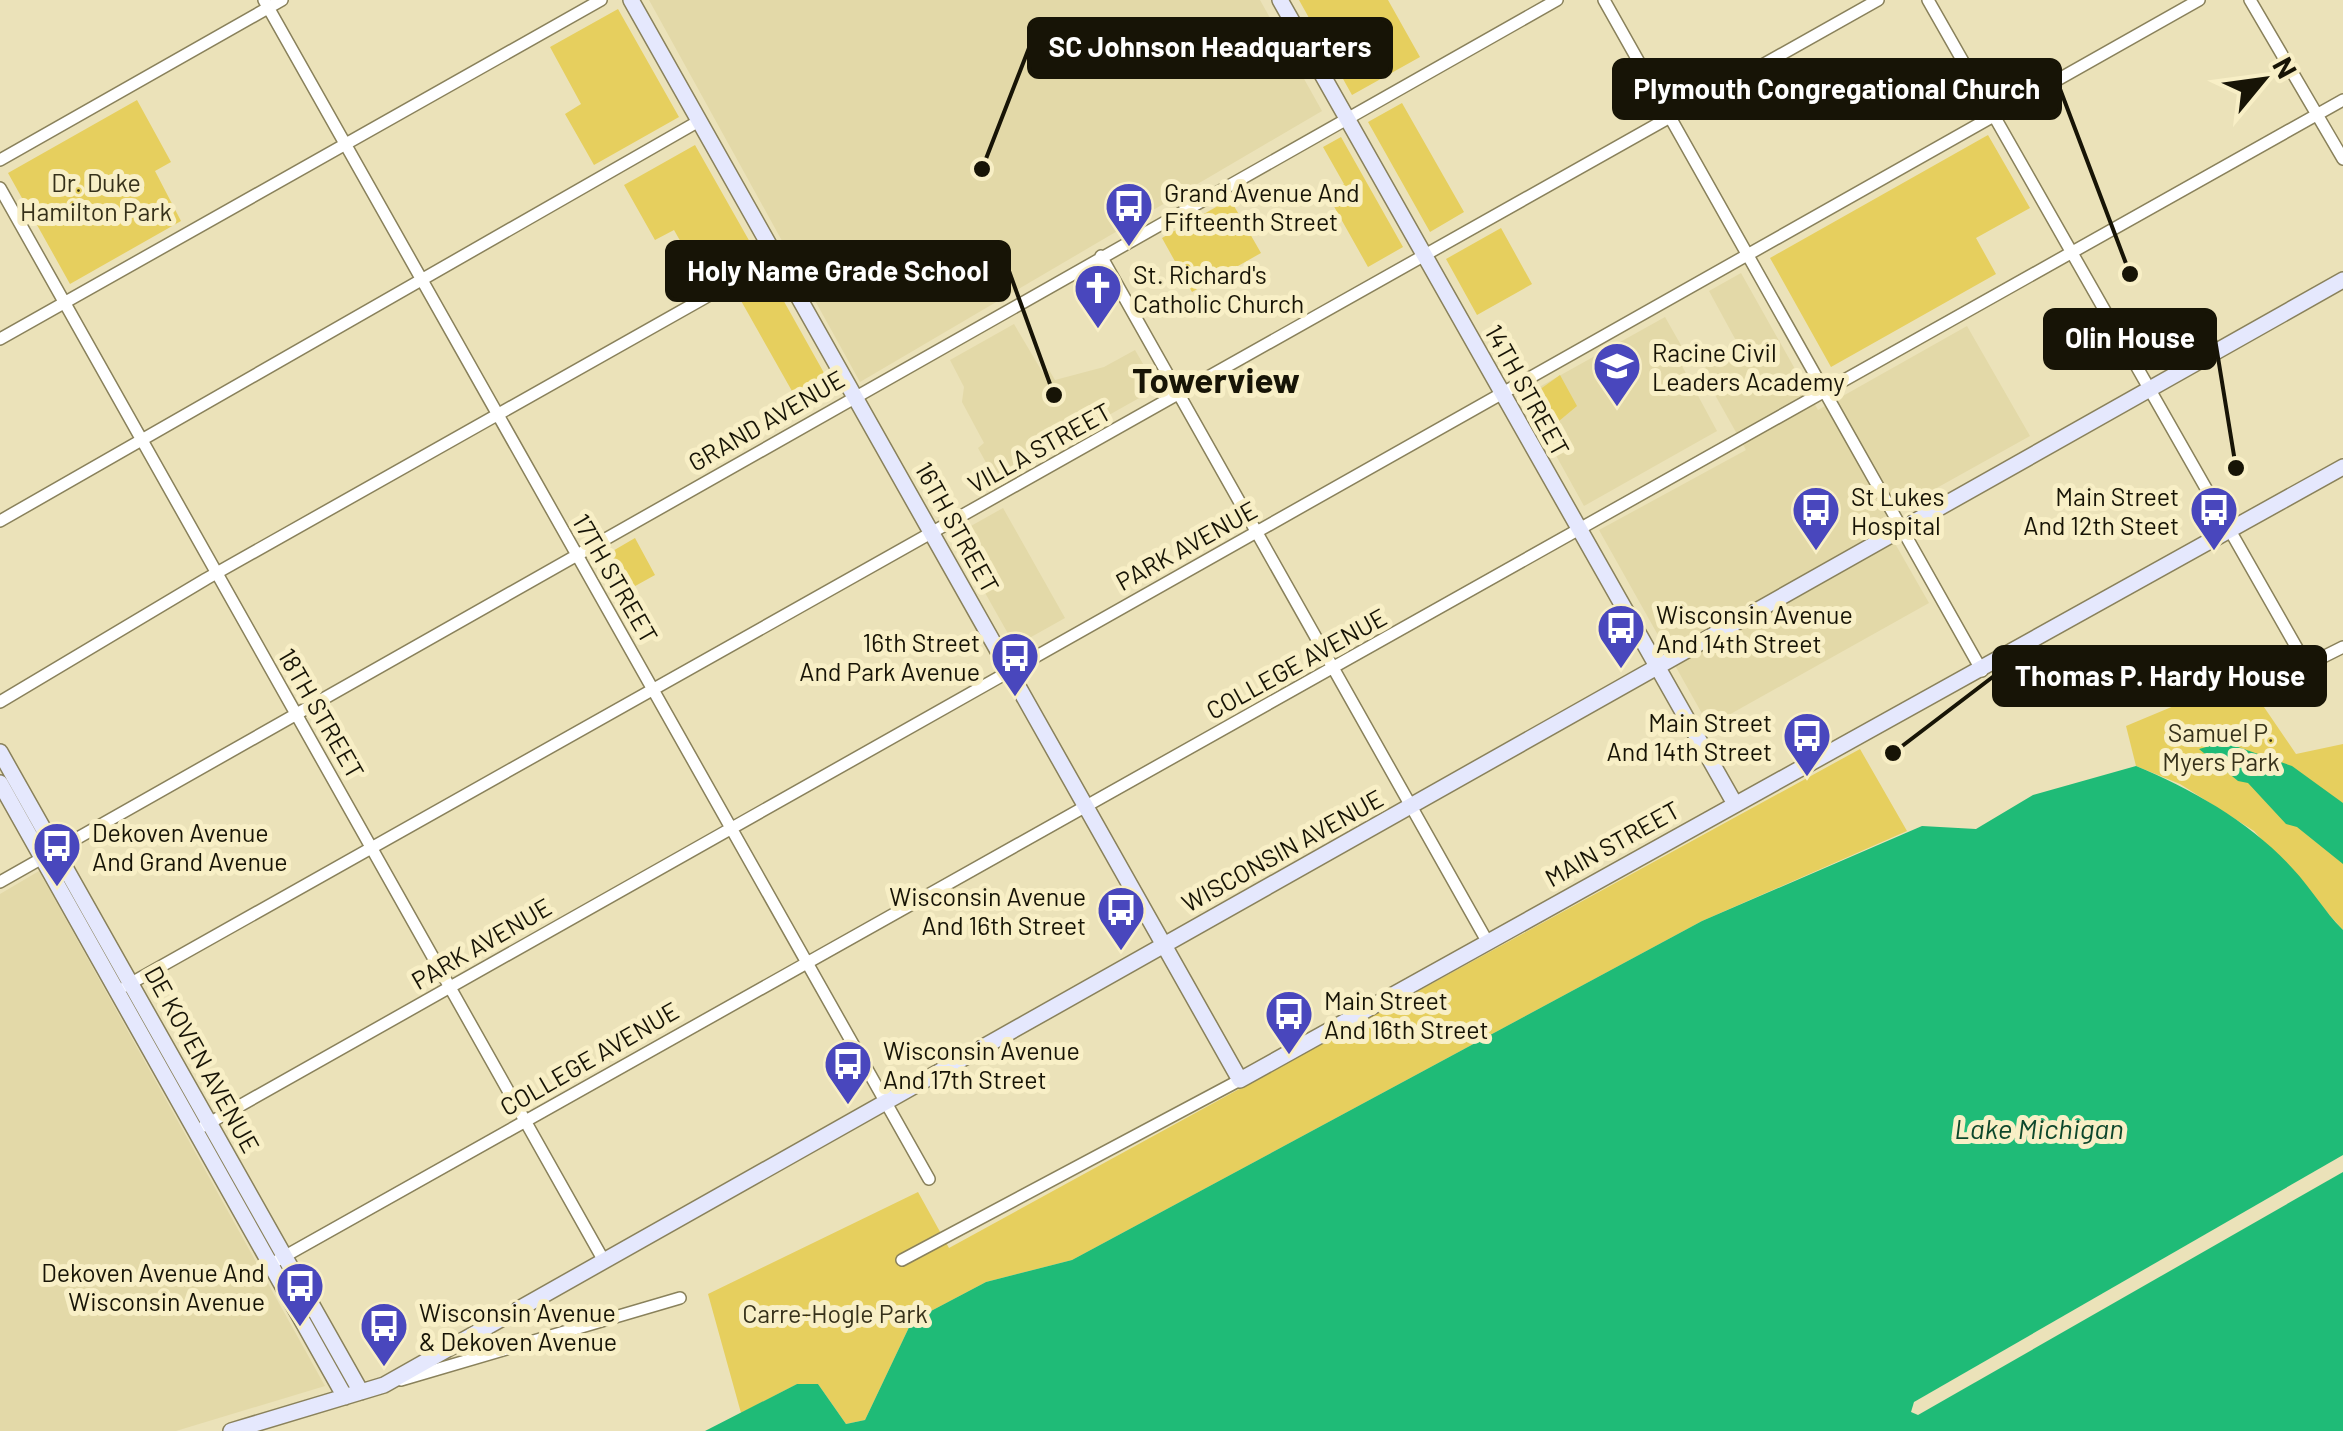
<svg xmlns="http://www.w3.org/2000/svg" width="2343" height="1431" viewBox="0 0 2343 1431" font-family="Barlow,sans-serif">
<style>
.built{fill:#e3d9a8}
.green{fill:#e6cf5e}
.water{fill:#1fbb77}
.pier{fill:#ebe2b9}
.lines{fill:none;stroke-linecap:round;stroke-linejoin:round}
.street-casing{stroke:#89815b;stroke-width:14}
.secondary-casing{stroke:#89815b;stroke-width:18}
.street{stroke:#fff;stroke-width:11}
.secondary{stroke:#e5e8fd;stroke-width:15}
.labels{text-anchor:middle;dominant-baseline:central;stroke-width:10;stroke-linejoin:round;paint-order:stroke}
.park-label{font-size:25px;fill:#36311a;stroke:#f8efc6}
.poi-label{font-size:25px;fill:#171406;stroke:#f8efc6;text-anchor:start}
.street-label{font-size:25px;fill:#171406;stroke:#f8efc6}
.water-label{font-size:28px;font-style:italic;fill:#0d472c;stroke:#f8efc6}
.district-label{font-size:35px;font-weight:bold;fill:#171406;stroke:#f8efc6}
.leader{fill:none;stroke:#171406;stroke-width:4}
.callout-dot{fill:#171406;stroke:#f8efc6;stroke-width:4}
.callout{fill:#171406;stroke:#171406;stroke-width:4}
.callout-label{font-size:28px;text-anchor:middle;font-weight:bold;fill:#fff}
</style>
<rect width="100%" height="100%" fill="#ebe2b9"/>
<!-- built -->
<path class="built" d="M649,0H1260L1322,111L860,382Z
M1741,273L1818,410L1967,326L2030,436L1881,519L1929,603L1709,726L1599,530L1746,450L1701,370L1740,348L1709,291Z
M1665,317L1690,361L1682,366L1717,431L1584,506L1523,396Z
M1014,324L1043,373L1049,370L1055,380L1104,367L1135,350L1157,388L995,479L978,448L984,443L962,402L964,387L950,360Z
M1003,508L1065,618L1015,646L953,536Z
M39,871L325,1386L176,1431H0V894Z"/>
<!-- green -->
<path class="green" d="M1299,0H1388L1420,57L1352,95Z
M618,9L679,117L594,165L565,114L581,104L550,47Z
M137,100L171,162L155,171L181,221L70,284L8,173Z
M1402,103L1464,212L1430,232L1368,122Z
M1988,135L2030,208L1976,238L1996,274L1831,367L1770,258Z
M1341,137L1403,247L1368,267L1327,194L1344,184L1323,147Z
M695,145L755,251L703,281L674,230L655,240L624,185Z
M1230,199L1261,253L1192,292L1162,238Z
M1501,228L1532,284L1477,315L1446,259Z
M772,280L833,389L801,407L740,299Z
M1560,375L1577,406L1559,421L1553,413L1537,412L1529,403L1532,395Z
M635,538L655,575L619,595L599,559Z
M2251,688L2296,754L2343,744V930L2254,831L2180,784L2136,766L2126,726L2205,693Z
M1860,749L1907,831L1702,921L1072,1260L986,1282L912,1321L865,1420L846,1424L818,1384H797L741,1413L708,1294L918,1192L949,1248Z"/>
<!-- water -->
<path class="water" d="M2224,742L2292,766L2343,803V864L2297,827L2286,824L2248,783L2238,781L2199,749Z
M2136,766C2192,789 2252,823 2293,869C2311,888 2324,911 2343,930V1431H705L797,1384H818L846,1424L865,1420L912,1321L986,1282L1072,1260L1702,921L1922,826L1976,829L2033,795Z"/>
<!-- pier -->
<path class="pier" d="M2343,1155V1172L1918,1415L1911,1412L1914,1402Z"/>
<g class="lines">
<!-- street casing -->
<g class="street-casing">
<path id="street" d="M264,0L929,1179
M1604,0L1982,671
M1928,0L2302,657L2311,663L2343,647
M2250,0L2343,159
M0,160L282,0
M0,188L604,1261
M1101,256L1487,941
M0,339L601,0
M0,521L699,121
M0,702L206,579L777,257
M0,882L1557,0
M126,986L1878,0
M204,1126L2199,0
M902,1260L1240,1080
M271,1264L2343,100
M401,1380L680,1298"/>
</g>
<!-- secondary casing -->
<g class="secondary-casing">
<path id="secondary" d="M631,0L1240,1080L2343,467
M1280,0L1735,804
M0,752L361,1392
M0,783L345,1397
M231,1431L384,1385L2343,280"/>
</g>
<!-- street -->
<use href="#street" class="street"/>
<!-- secondary -->
<use href="#secondary" class="secondary"/>
</g>
<!-- icons -->
<defs>
<g id="bus-pin" transform="scale(2.5)"><path d="M0 17L-7.5 6A9.5 9.5 0 1 1 7.5 6Z" fill="#4947bd" stroke="#f8efc6"/><path d="M-5-6H5V4H4V6H2V4H-2V6H-4V4H-5ZM-3.5-4V0h7V-4ZM-3.5 1.2v1.5H-2V1.2ZM2 1.2v1.5H3.5V1.2Z" fill="#fff"/></g>
<g id="church-pin" transform="scale(2.5)"><path d="M0 17L-7.5 6A9.5 9.5 0 1 1 7.5 6Z" fill="#4947bd" stroke="#f8efc6"/><path d="M-1.2-6h2.4v3.5h3.3v2.4h-3.3V6h-2.4V-.1h-3.3v-2.4h3.3Z" fill="#fff"/></g>
<g id="school-pin" transform="scale(2.5)"><path d="M0 17L-7.5 6A9.5 9.5 0 1 1 7.5 6Z" fill="#4947bd" stroke="#f8efc6"/><path d="M0-5L7-2L0 1L-7-2ZM-4 1L0 2.5L4 1V4Q0 6-4 4Z" fill="#fff"/></g>
</defs>
<g fill-rule="evenodd">
<use href="#bus-pin" x="1129" y="206"/>
<use href="#church-pin" x="1098" y="288"/>
<use href="#school-pin" x="1617" y="366"/>
<use href="#bus-pin" x="1816" y="510"/>
<use href="#bus-pin" x="2214" y="510"/>
<use href="#bus-pin" x="1621" y="628"/>
<use href="#bus-pin" x="1015" y="656"/>
<use href="#bus-pin" x="1807" y="736"/>
<use href="#bus-pin" x="57" y="846"/>
<use href="#bus-pin" x="1121" y="910"/>
<use href="#bus-pin" x="1289" y="1014"/>
<use href="#bus-pin" x="848" y="1064"/>
<use href="#bus-pin" x="300" y="1286"/>
<use href="#bus-pin" x="384" y="1326"/>
</g>
<g class="labels">
<!-- park labels -->
<g class="park-label">
<text x="96" y="182">Dr. Duke<tspan x="96" dy="29">Hamilton Park</tspan></text>
<text x="2221" y="732">Samuel P.<tspan x="2221" dy="29">Myers Park</tspan></text>
<text x="835" y="1313">Carre-Hogle Park</text>
</g>
<!-- poi labels -->
<g class="poi-label">
<text x="1164" y="192">Grand Avenue And<tspan x="1164" dy="29">Fifteenth Street</tspan></text>
<text x="1133" y="274">St. Richard's<tspan x="1133" dy="29">Catholic Church</tspan></text>
<text x="1652" y="352">Racine Civil<tspan x="1652" dy="29">Leaders Academy</tspan></text>
<text x="1851" y="496">St Lukes<tspan x="1851" dy="29">Hospital</tspan></text>
<text x="2179" y="496" text-anchor="end">Main Street<tspan x="2179" dy="29">And 12th Steet</tspan></text>
<text x="1656" y="614">Wisconsin Avenue<tspan x="1656" dy="29">And 14th Street</tspan></text>
<text x="980" y="642" text-anchor="end">16th Street<tspan x="980" dy="29">And Park Avenue</tspan></text>
<text x="1772" y="722" text-anchor="end">Main Street<tspan x="1772" dy="29">And 14th Street</tspan></text>
<text x="92" y="832">Dekoven Avenue<tspan x="92" dy="29">And Grand Avenue</tspan></text>
<text x="1086" y="896" text-anchor="end">Wisconsin Avenue<tspan x="1086" dy="29">And 16th Street</tspan></text>
<text x="1324" y="1000">Main Street<tspan x="1324" dy="29">And 16th Street</tspan></text>
<text x="883" y="1050">Wisconsin Avenue<tspan x="883" dy="29">And 17th Street</tspan></text>
<text x="265" y="1272" text-anchor="end">Dekoven Avenue And<tspan x="265" dy="29">Wisconsin Avenue</tspan></text>
<text x="419" y="1312">Wisconsin Avenue<tspan x="419" dy="29">&amp; Dekoven Avenue</tspan></text>
</g>
<!-- street labels -->
<g class="street-label">
<text transform="translate(1528 390) rotate(61)">14TH STREET</text>
<text transform="translate(766 420) rotate(-30)">GRAND AVENUE</text>
<text transform="translate(1039 447) rotate(-29)">VILLA STREET</text>
<text transform="translate(958 527) rotate(61)">16TH STREET</text>
<text transform="translate(1186 545) rotate(-29)">PARK AVENUE</text>
<text transform="translate(616 578) rotate(60)">17TH STREET</text>
<text transform="translate(1296 663) rotate(-29)">COLLEGE AVENUE</text>
<text transform="translate(322 713) rotate(60)">18TH STREET</text>
<text transform="translate(1612 843) rotate(-29)">MAIN STREET</text>
<text transform="translate(1282 850) rotate(-29)">WISCONSIN AVENUE</text>
<text transform="translate(481 943) rotate(-30)">PARK AVENUE</text>
<text transform="translate(589 1058) rotate(-30)">COLLEGE AVENUE</text>
<text transform="translate(203 1059) rotate(61)">DE KOVEN AVENUE</text>
</g>
<!-- water labels -->
<g class="water-label">
<text x="2039" y="1128">Lake Michigan</text>
</g>
<!-- district labels -->
<g class="district-label">
<text x="1216" y="379">Towerview</text>
</g>
</g>
<!-- callouts -->
<path class="leader" d="M982 169L1029 48M2130 274L2060 89M1054 395L1009 271M2236 468L2215 339M1893 753L1994 676"/>
<g class="callout-dot">
<circle cx="982" cy="169" r="10"/>
<circle cx="2130" cy="274" r="10"/>
<circle cx="1054" cy="395" r="10"/>
<circle cx="2236" cy="468" r="10"/>
<circle cx="1893" cy="753" r="10"/>
</g>
<g class="callout">
<rect x="1029" y="19" width="362" height="58" rx="10"/>
<rect x="1614" y="60" width="446" height="58" rx="10"/>
<rect x="667" y="242" width="342" height="58" rx="10"/>
<rect x="2045" y="310" width="170" height="58" rx="10"/>
<rect x="1994" y="647" width="331" height="58" rx="10"/>
</g>
<g class="callout-label">
<text x="1210" y="57">SC Johnson Headquarters</text>
<text x="1837" y="99">Plymouth Congregational Church</text>
<text x="838" y="281">Holy Name Grade School</text>
<text x="2130" y="348">Olin House</text>
<text x="2160" y="686">Thomas P. Hardy House</text>
</g>
<!-- north arrow -->
<g transform="translate(2263 80) rotate(61)" stroke="#f8efc6" stroke-width="8" paint-order="stroke">
<path d="M0-8L18 38L0 25L-18 38Z" fill="#171406"/>
<text y="-15" font-size="28" font-weight="bold" text-anchor="middle" fill="#171406">N</text>
</g>
</svg>
